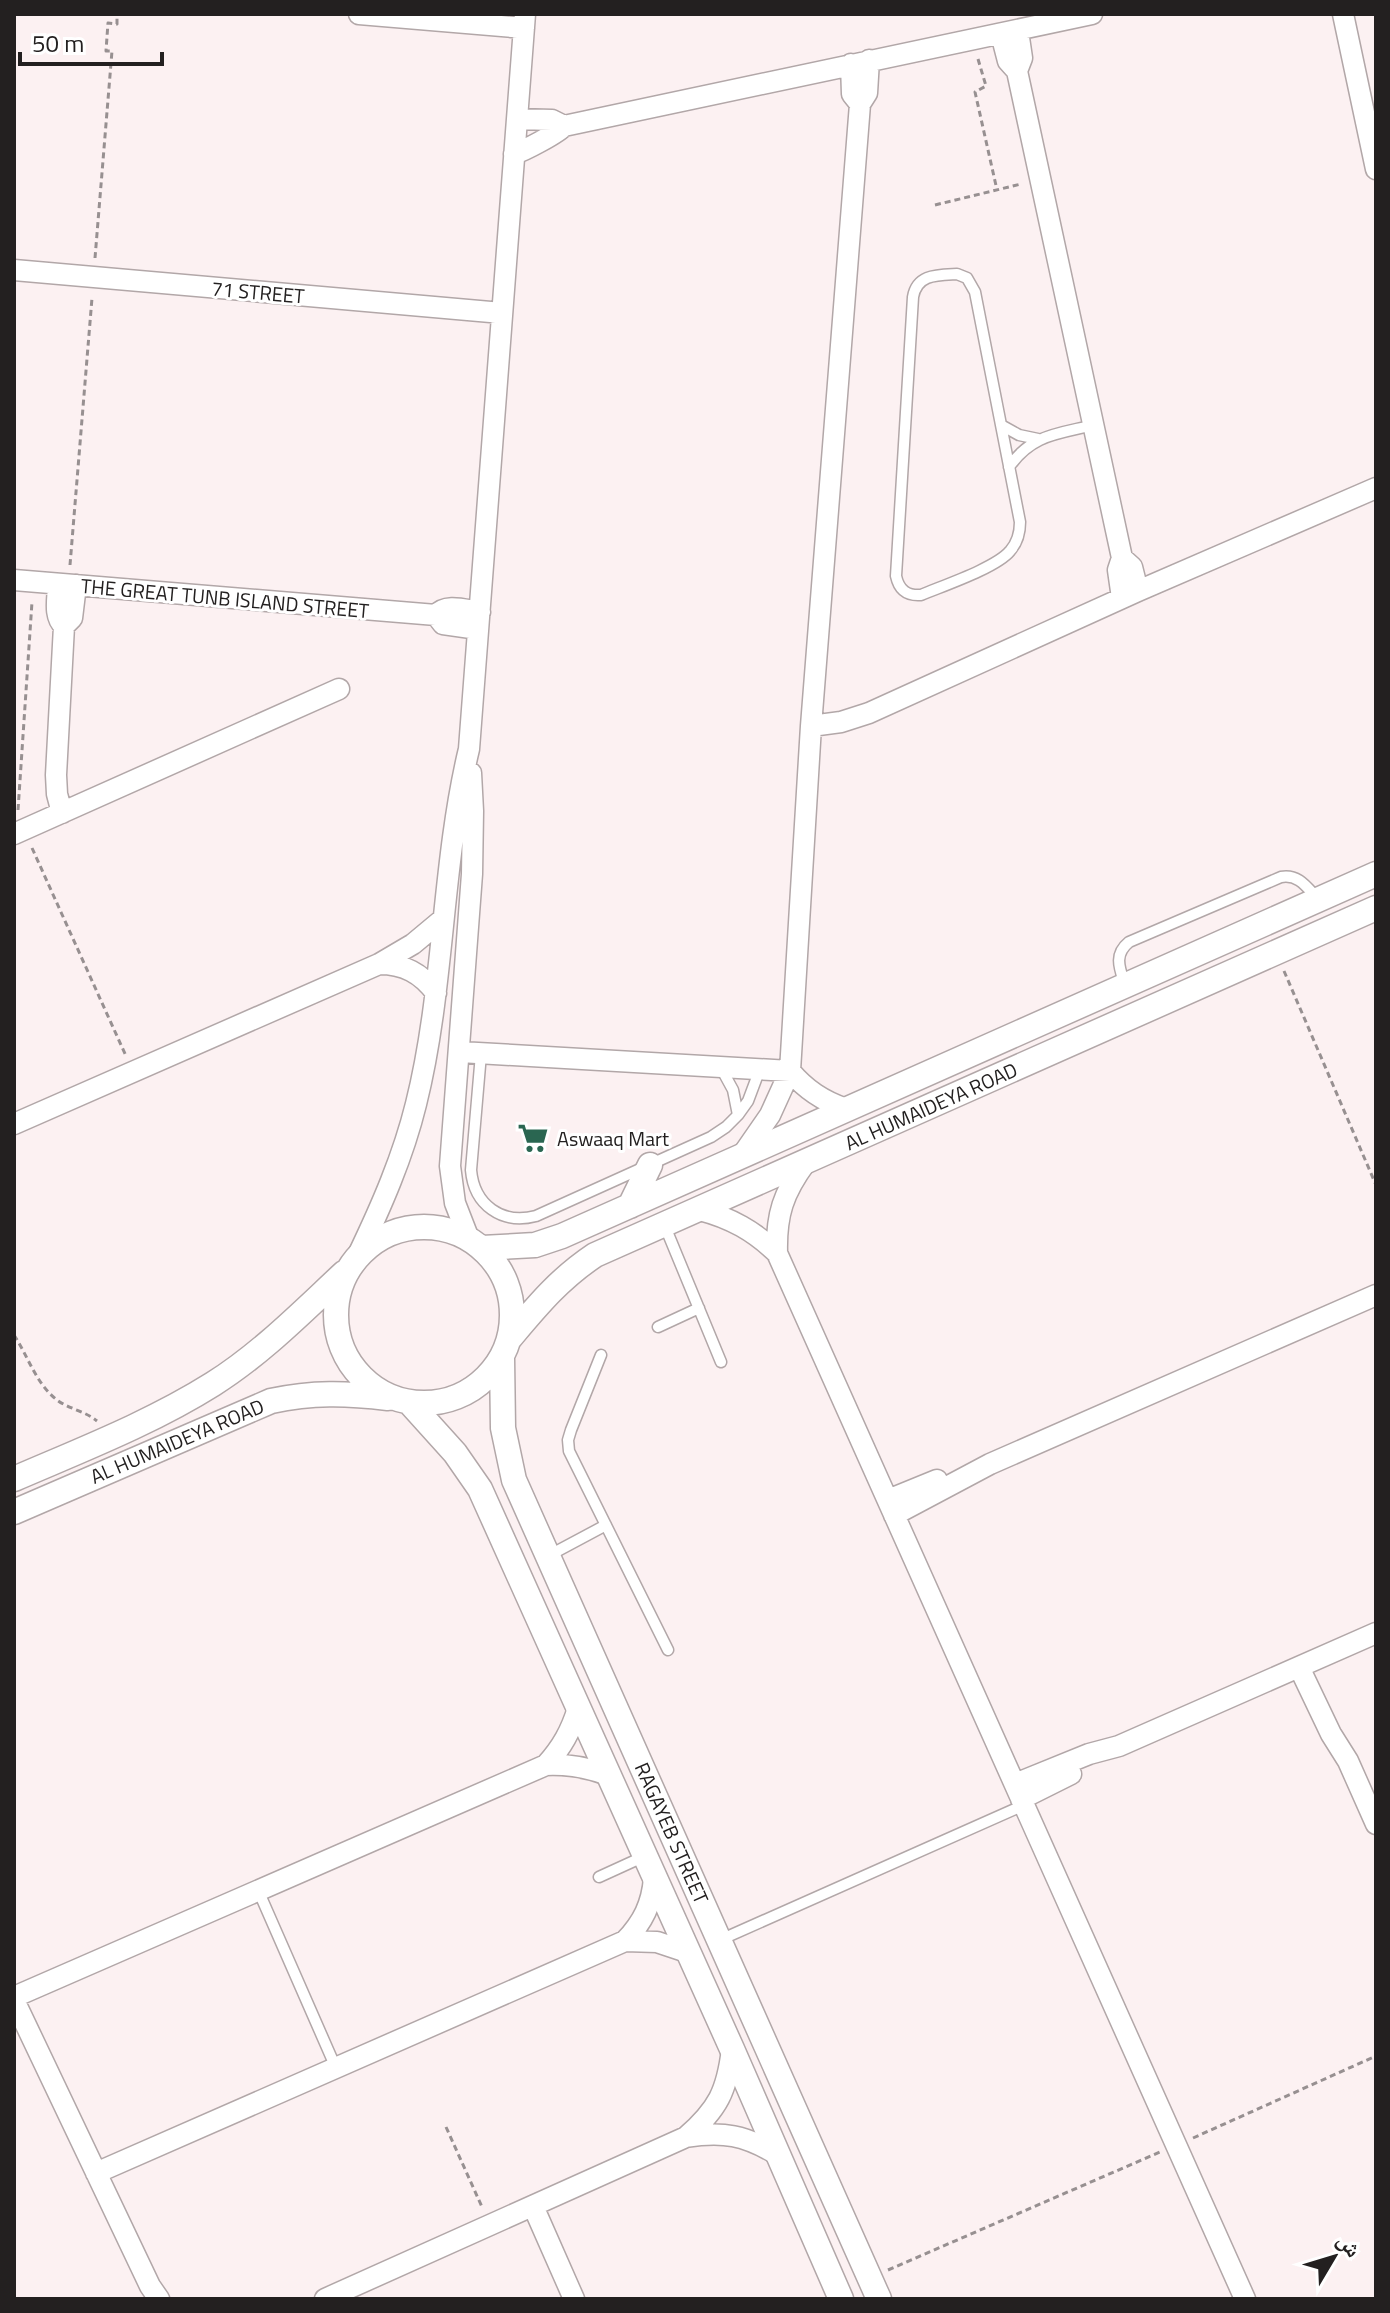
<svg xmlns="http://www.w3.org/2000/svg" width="1390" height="2313" viewBox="0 0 1390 2313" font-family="'Titillium Web','Noto Naskh Arabic',sans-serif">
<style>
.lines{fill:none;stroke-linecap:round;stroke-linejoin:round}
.service-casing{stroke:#b2a7a8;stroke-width:13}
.minor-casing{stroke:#b2a7a8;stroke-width:23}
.tertiary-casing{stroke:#b2a7a8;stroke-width:27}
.path{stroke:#979091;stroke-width:3;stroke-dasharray:6 4;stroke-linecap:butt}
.service{stroke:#fff;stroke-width:10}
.minor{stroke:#fff;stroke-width:20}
.tertiary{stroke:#fff;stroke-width:24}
.labels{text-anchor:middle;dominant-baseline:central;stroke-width:6;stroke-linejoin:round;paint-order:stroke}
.street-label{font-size:20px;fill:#232020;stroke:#fff}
.poi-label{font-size:20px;fill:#232020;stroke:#fff;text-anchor:start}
</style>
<rect width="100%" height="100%" fill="#fcf1f2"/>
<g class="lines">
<!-- service casing -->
<g class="service-casing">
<path id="service" d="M957,274L967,278L975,292L1020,522C1020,532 1018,542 1010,551C996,568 942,586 921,595C907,596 899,590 896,576L913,297C917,274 937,275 957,274Z
M1001,425L1019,435L1038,439
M1009,467C1032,434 1058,434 1094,425
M1125,985C1120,969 1113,955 1129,942L1281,877C1298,874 1306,886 1317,898
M481,1054L471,1170C474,1205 502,1225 536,1216L711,1137L726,1127L738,1115L748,1101L760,1069
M721,1068L733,1090L738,1115
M664,1224L721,1362
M658,1327L699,1308
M601,1355L571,1430L568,1440L569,1451L668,1650
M548,1556L606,1525
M599,1877L645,1856
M258,1890L336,2068
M720,1940L1024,1805"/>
</g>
<!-- minor casing -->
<g class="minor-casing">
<path id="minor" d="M359,14L524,28
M1343,14L1376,169
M1018,31L1022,58L1017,71L1122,558L1118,570L1122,598
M1001,34L1008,61L1017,71
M851,64L852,94L860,104
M517,119L552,120L564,126
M514,154C524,151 558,133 564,126L1092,14
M14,270L502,313
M1122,558L1132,567L1138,591
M14,580L436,615C446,603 465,610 480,612
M58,584C58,598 53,616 64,626L56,775L57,794L62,813
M436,615L443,624L478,629
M64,626L72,618L76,585
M811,726L841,722L869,713L1138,591L1376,488
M14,834L339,689
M379,964C404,964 421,973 436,993
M460,1052L790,1071C806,1090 823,1101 846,1109
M14,1124L379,964L413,944L443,919
M743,1154L770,1115L790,1071L811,726L860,104L867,93L869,60
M806,1162C783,1193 776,1215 777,1253L1245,2299
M700,1210C731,1218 754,1231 777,1253
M469,1239L455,1203L450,1166L472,874L473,811L471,773
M357,1257C381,1207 403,1157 416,1104C445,988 441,866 469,749L525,14
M888,1500L937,1480
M894,1515L990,1464L1376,1295
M1299,1667L1331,1734L1348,1761L1376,1824
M546,1765C562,1747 571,1731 578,1708
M1015,1784L1089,1754L1119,1746L1376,1633
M1021,1799L1071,1774
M625,1941C643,1922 652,1904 654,1878
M14,1997L546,1765C569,1764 587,1767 608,1775
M14,2000L150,2286L159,2299
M686,2137C718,2109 727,2091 732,2049
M96,2173L625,1941L657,1942L687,1952
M533,2206L574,2299
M325,2299L686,2137C723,2131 745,2135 778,2155"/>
</g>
<!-- tertiary casing -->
<g class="tertiary-casing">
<path id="tertiary" d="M630,1206L650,1165
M336 1315a88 88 0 1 1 176 0a88 88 0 1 1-176 0Z
M482,1248L535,1245L562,1236L1376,874
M510,1338C537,1306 559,1279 595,1255L1376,908
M502,1358L503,1428L514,1480L879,2299
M409,1402L455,1453L480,1489L732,2049L841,2299
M14,1479C81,1450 151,1423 213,1384C262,1353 302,1312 344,1273
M14,1512L271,1401C313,1392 346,1393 388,1398"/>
</g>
<!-- path -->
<path class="path" d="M978,59L986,86L975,92L997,190
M935,205L1021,184
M95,258L112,51H106L108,23L117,24V14
M70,565L92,298
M18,810L32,602
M32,848L126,1056
M1284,971L1376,1185
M14,1335C28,1356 36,1384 57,1400C69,1409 85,1411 97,1421
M446,2127L482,2207
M1193,2138L1376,2056
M888,2270L1160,2152"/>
<!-- service -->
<use href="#service" class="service"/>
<!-- minor -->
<use href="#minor" class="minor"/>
<!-- tertiary -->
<use href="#tertiary" class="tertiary"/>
</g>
<!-- icons -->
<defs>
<g id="supermarket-bare" transform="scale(2.4)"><path d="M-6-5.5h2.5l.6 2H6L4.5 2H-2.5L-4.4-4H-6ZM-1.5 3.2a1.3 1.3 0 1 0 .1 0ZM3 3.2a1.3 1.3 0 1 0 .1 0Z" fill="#2a6651" stroke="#fff" stroke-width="2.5" paint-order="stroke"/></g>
</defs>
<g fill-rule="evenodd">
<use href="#supermarket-bare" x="533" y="1138"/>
</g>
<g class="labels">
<!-- street labels -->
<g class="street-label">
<text transform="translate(258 292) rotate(5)">71 STREET</text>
<text transform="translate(225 598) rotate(5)">THE GREAT TUNB ISLAND STREET</text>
<text transform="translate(931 1106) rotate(-24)">AL HUMAIDEYA ROAD</text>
<text transform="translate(177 1441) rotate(-23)">AL HUMAIDEYA ROAD</text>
<text transform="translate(672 1833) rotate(66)">RAGAYEB STREET</text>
</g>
<!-- poi labels -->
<g class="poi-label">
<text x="557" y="1138">Aswaaq Mart</text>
</g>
</g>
<!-- border -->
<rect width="1390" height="2313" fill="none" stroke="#232020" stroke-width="32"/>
<!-- north arrow -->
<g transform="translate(1334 2257) rotate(52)" stroke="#ffffff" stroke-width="6" paint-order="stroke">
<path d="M0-6L14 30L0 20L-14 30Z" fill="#232020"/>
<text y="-12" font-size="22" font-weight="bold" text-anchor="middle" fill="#232020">ش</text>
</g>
<!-- scale -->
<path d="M20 52v12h142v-12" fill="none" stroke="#232020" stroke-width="4"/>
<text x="32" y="52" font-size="24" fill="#232020" stroke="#ffffff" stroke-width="6" paint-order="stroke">50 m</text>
</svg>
